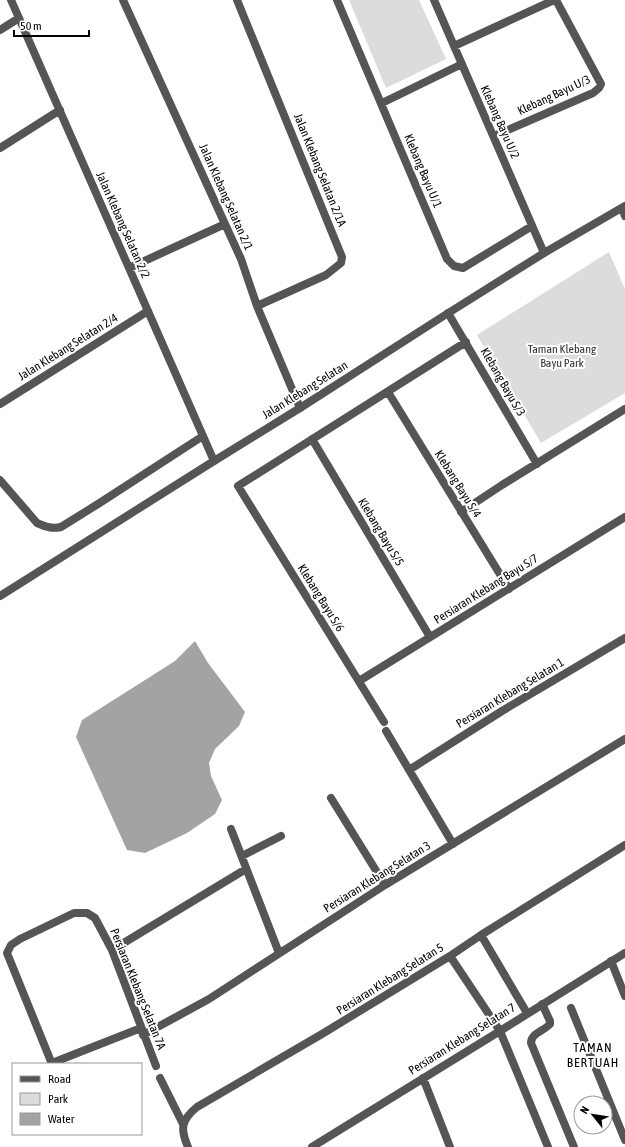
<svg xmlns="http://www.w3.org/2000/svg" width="625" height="1147" viewBox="0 0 625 1147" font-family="'Asap Condensed',sans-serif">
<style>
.green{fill:#dcdcdc}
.water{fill:#a3a3a3}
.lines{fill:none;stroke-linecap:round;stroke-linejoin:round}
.minor{stroke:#555;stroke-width:8}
.tertiary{stroke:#555;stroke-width:8}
.labels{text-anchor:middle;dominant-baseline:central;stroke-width:4;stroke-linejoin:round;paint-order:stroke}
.street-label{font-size:12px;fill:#000;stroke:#fff}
.park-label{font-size:12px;fill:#333;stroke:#fff}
.neighbourhood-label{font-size:13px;letter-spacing:1px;fill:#000;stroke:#fff}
</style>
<rect width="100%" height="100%" fill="#fff"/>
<!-- green -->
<path class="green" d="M349,0H419L446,59L386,88Z
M609,252L625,289V393L541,443L477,335Z"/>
<!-- water -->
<path class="water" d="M195,641L208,663L245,712L239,726L215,749L209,763L211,776L222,800L215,814L187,833L145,853L127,850L76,737L82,720L175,661Z"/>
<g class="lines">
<!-- minor -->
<path class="minor" d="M11,0L214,461
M123,0L225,224L241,259L257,306L300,408
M237,0L342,257L341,263L326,275L257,306
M337,0L447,259L454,266L463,268L532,226
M434,0L544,253
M0,30L19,18
M454,46L554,0
M382,103L462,64
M494,136L593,93L599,88L601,84L556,0
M0,148L60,110
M129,268L225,224
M448,313L537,464
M388,392L509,589
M0,404L148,311
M312,439L430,637
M0,480L37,523C46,527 52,529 61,527L98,504L203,436
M461,512L502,485L625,409
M359,681L625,517
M384,722L238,486L466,342
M386,731L453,844
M409,770L502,711L625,638
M331,798L385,885
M231,829L279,953
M242,856L281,836
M481,935L527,1013
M112,950L246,869
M611,961L625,996
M542,1004L550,1021V1024C544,1031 531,1033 531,1043L574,1147
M571,1008L625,1140
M143,1035L209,999L385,885L625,739
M52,1063L141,1028
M52,1064L7,953L11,945L20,939L74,913H87L95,918L112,950L156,1066
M160,1078L183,1124
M423,1078L450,1147
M188,1147C180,1129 181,1120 197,1107L322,1034L450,956L481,935L625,845
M312,1147L500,1031L450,956"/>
<!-- tertiary -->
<path class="tertiary" d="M622,208L625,216
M0,596L214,461L300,408L442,317L544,253L625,206
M548,1147L500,1031L625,953"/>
</g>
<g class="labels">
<!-- street labels -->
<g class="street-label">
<text transform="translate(554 95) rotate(-25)">Klebang Bayu U/3</text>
<text transform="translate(500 122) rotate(66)">Klebang Bayu U/2</text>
<text transform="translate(320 170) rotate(68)">Jalan Klebang Selatan 2/1A</text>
<text transform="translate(423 171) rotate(67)">Klebang Bayu U/1</text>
<text transform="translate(226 197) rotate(66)">Jalan Klebang Selatan 2/1</text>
<text transform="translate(123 225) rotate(66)">Jalan Klebang Selatan 2/2</text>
<text transform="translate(68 347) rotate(-32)">Jalan Klebang Selatan 2/4</text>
<text transform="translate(503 382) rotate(60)">Klebang Bayu S/3</text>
<text transform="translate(305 390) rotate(-32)">Jalan Klebang Selatan</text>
<text transform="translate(458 484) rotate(58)">Klebang Bayu S/4</text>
<text transform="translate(381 532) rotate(59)">Klebang Bayu S/5</text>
<text transform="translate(486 589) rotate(-32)">Persiaran Klebang Bayu S/7</text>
<text transform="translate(321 598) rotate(58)">Klebang Bayu S/6</text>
<text transform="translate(510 693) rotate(-31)">Persiaran Klebang Selatan 1</text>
<text transform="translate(377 877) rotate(-32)">Persiaran Klebang Selatan 3</text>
<text transform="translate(390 979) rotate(-32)">Persiaran Klebang Selatan 5</text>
<text transform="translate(138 989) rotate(68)">Persiaran Klebang Selatan 7A</text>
<text transform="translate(462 1039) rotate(-32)">Persiaran Klebang Selatan 7</text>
</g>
<!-- park labels -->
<g class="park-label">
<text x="562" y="349">Taman Klebang<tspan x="562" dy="14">Bayu Park</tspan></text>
</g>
<!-- neighbourhood labels -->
<g class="neighbourhood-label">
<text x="593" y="1047">TAMAN<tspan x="593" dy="15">BERTUAH</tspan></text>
</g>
</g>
<!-- legend -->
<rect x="12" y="1063" width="130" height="72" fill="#ffffff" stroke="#999999"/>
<rect x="20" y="1076" width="20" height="6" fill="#555555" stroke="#999999"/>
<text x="48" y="1083" font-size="12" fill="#000000">Road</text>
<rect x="20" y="1093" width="20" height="12" fill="#dcdcdc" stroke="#999999"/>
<text x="48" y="1103" font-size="12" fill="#000000">Park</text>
<rect x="20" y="1113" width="20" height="12" fill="#a3a3a3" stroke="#999999"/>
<text x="48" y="1123" font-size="12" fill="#000000">Water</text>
<!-- north arrow -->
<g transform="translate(593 1115) rotate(300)"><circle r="19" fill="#ffffff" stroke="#999999"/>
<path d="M0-3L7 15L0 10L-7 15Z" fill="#000000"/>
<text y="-6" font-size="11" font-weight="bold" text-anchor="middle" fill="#000000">N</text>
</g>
<!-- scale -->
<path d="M14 30v6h75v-6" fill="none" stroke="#000000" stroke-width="2"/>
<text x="20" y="30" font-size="12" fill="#000000" stroke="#ffffff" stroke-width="3" paint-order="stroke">50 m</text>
</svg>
